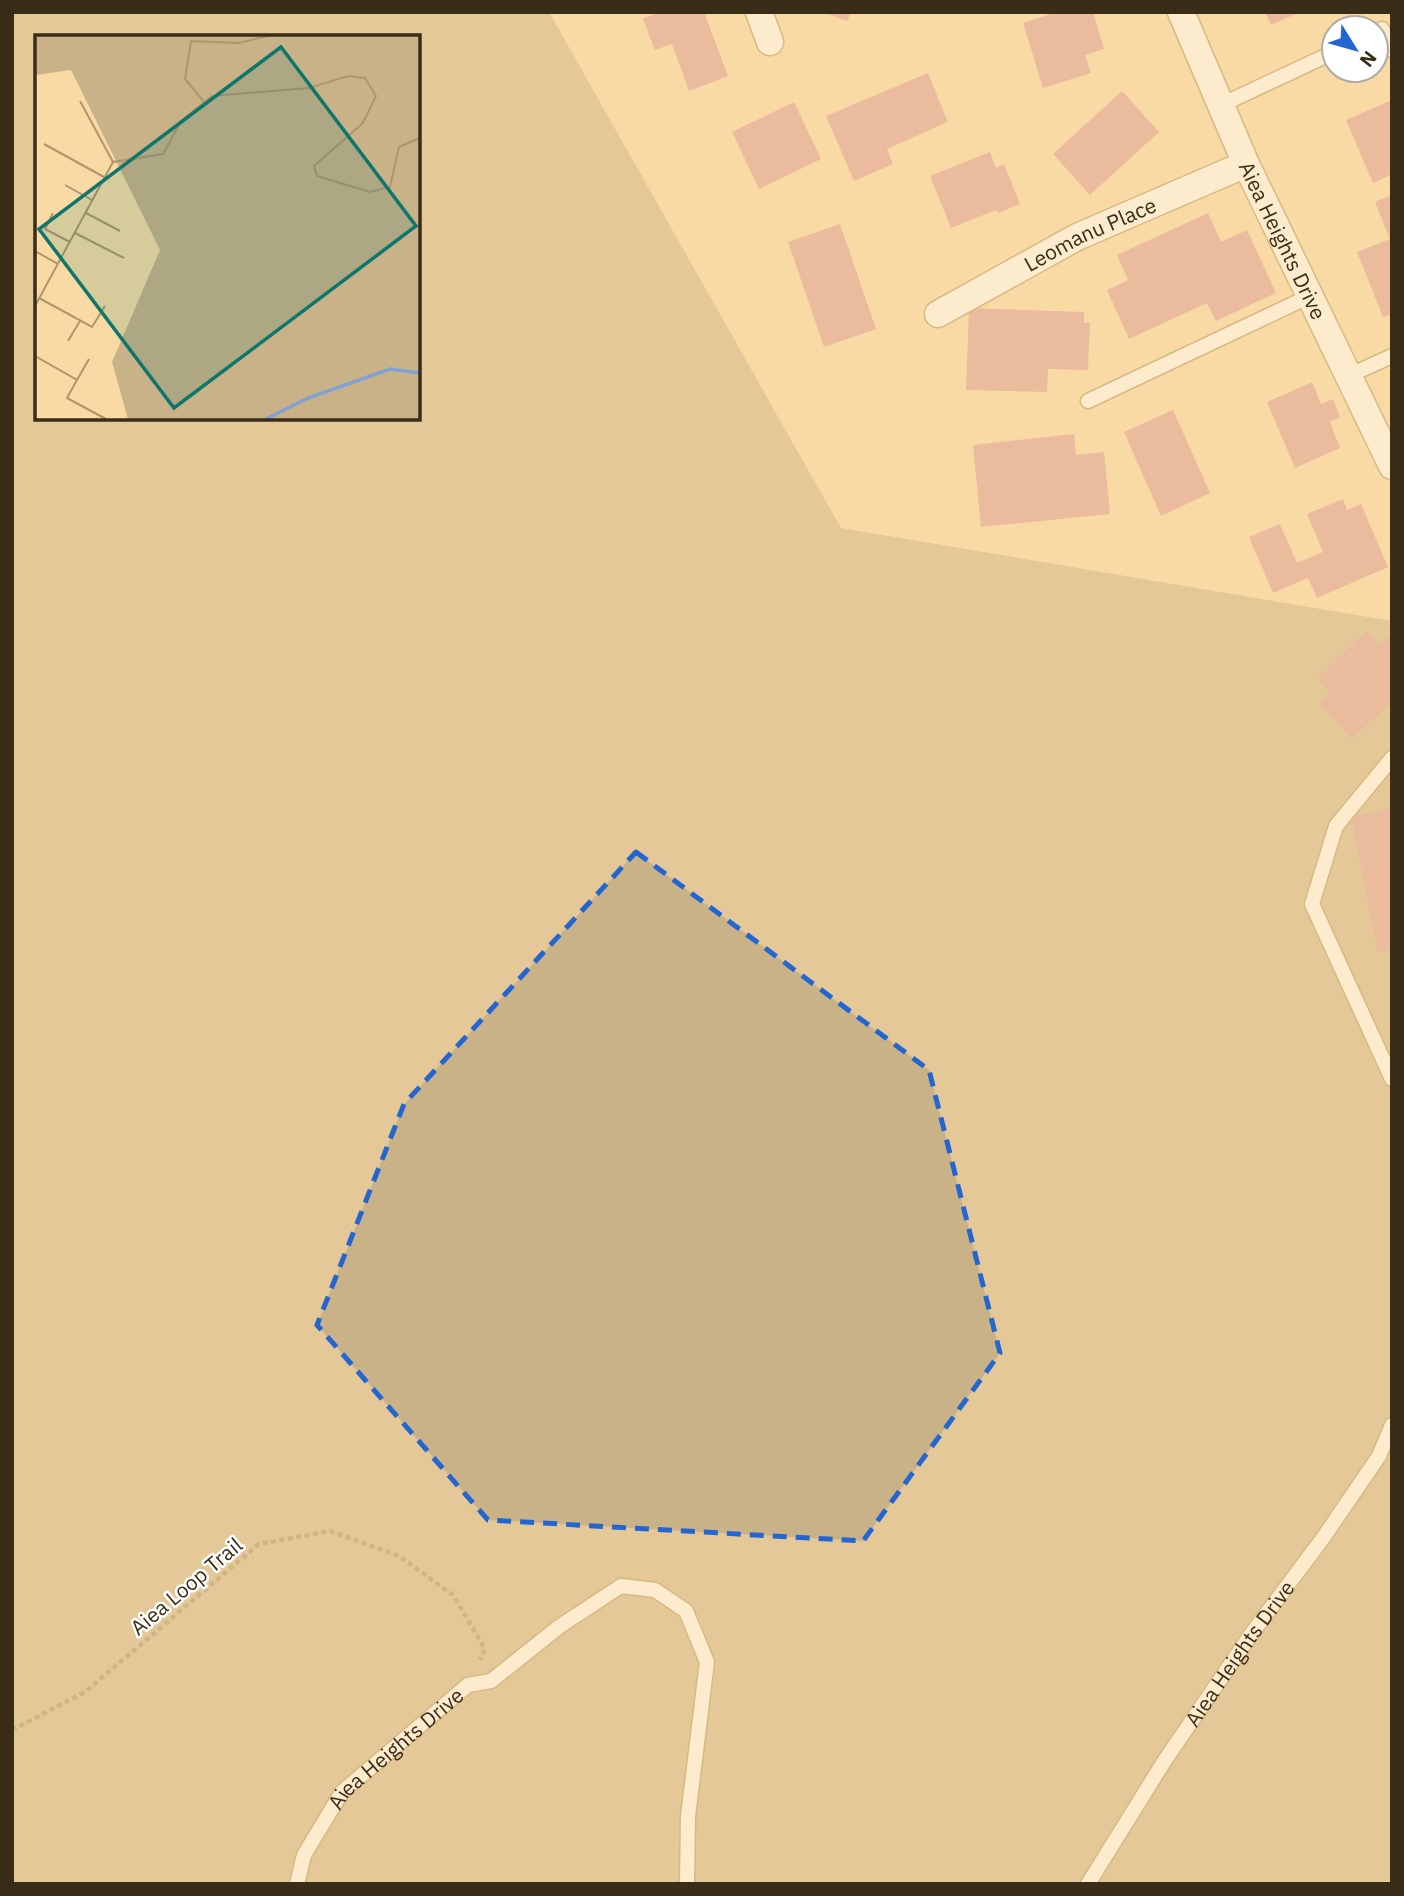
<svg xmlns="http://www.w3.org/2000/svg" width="1404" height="1896" viewBox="0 0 1404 1896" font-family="'IBM Plex Sans',sans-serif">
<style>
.green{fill:#c9b188;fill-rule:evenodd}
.building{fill:#d89594}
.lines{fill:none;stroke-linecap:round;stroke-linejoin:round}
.lane-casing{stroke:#ae905c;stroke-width:17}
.street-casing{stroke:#ae905c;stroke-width:29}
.path{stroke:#9e8761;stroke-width:4.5;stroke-dasharray:5 3.5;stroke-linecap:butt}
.lane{stroke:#fff;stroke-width:14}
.street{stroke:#fff;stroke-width:26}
.marked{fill:none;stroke:#2366d2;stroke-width:5;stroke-dasharray:14 9;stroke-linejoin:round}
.labels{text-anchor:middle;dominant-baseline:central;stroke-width:5;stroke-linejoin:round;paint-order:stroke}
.street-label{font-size:21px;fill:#3a2d18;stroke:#fff}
.inset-river{fill:none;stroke:#82a1d3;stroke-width:3.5}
.inset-road{fill:none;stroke:#ad956c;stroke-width:2}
.view{fill:#0f766e;fill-opacity:0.15;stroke:#0f766e;stroke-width:3.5}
.inset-edge{fill:none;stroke:#3a2d18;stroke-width:3.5}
</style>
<rect width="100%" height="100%" fill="#fadaa4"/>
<!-- green -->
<path class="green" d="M12,12H549L841,528L1392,621V1884H12ZM37,37H418V418H37Z"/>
<!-- building -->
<path class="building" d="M660,12H704L728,76L689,91L672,44L655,50L643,19Z
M823,12H851L847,21Z
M1057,12H1093L1104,49L1085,55L1091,73L1043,88L1023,23Z
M1265,12H1300L1271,25Z
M928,73L948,122L887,149L893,164L854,181L826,116Z
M1122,91L1159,132L1090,195L1053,154Z
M1392,100V174L1373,183L1346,120Z
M794,102L821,159L759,189L732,132Z
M990,152L996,168L1004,164L1020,204L998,213L996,210L951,228L930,176Z
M1392,195V314L1383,317L1357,252L1390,239L1375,202Z
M1208,213L1221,242L1247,230L1276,293L1216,321L1207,303L1129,339L1107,290L1128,280L1117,255Z
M840,224L876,329L824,347L788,242Z
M969,308L1084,312V323H1090L1088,370L1048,369L1047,392L966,390Z
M1312,382L1321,404L1333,399L1340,417L1330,422L1340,448L1295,468L1267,402Z
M1173,410L1210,493L1161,516L1124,432Z
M1074,434L1076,455L1104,452L1110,514L981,527L973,445Z
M1343,499L1347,510L1361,504L1388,567L1317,598L1308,578L1273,593L1249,537L1280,524L1297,563L1323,552L1307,514Z
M1366,631L1380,645L1392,634V701L1352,739L1319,704L1330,694L1317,679Z
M1392,808V950L1378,953L1351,817Z"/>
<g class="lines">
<!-- lane casing -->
<g class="lane-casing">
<g id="lane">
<path d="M1376,32L1382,29L1392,50"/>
<path d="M1221,105L1334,52"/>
<path d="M1348,376L1392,356"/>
<path d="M1088,401L1310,296"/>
<path d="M1392,758L1336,826L1312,904L1392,1079"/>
<path id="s1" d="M297,1884L304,1855L342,1792L468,1685L491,1681L560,1626L621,1586L655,1590L686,1611L707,1662L688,1816L687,1884"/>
<path id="s2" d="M1088,1884L1165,1760L1252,1633L1323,1538L1379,1456L1392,1425"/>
</g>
</g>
<!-- street casing -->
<g class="street-casing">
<g id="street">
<path d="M759,12L770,42"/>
<path id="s3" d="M1181,12L1246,164L1392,466"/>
<path id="s4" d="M938,314L1077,237L1246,164"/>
</g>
</g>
<!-- path -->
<path class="path" d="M12,1730L85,1692L259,1544L330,1531L399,1556L453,1595L485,1649L480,1660"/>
<!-- lane -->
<use href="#lane" class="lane"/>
<!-- street -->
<use href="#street" class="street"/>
</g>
<!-- marked area -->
<path d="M0 0H1404V1896H0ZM636,852L929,1070L1000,1353L863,1541L488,1520L317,1325L404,1104Z" fill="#fadaa4" fill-opacity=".55" fill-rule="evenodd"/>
<path class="marked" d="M636,852L929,1070L1000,1353L863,1541L488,1520L317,1325L404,1104Z"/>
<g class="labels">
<!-- street labels -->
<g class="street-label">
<text stroke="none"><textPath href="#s4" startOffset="172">Leomanu Place</textPath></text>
<text stroke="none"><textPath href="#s3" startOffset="250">Aiea Heights Drive</textPath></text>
<text transform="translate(186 1586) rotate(-40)">Aiea Loop Trail</text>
<text stroke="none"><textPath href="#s2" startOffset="276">Aiea Heights Drive</textPath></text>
<text stroke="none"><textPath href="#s1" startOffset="172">Aiea Heights Drive</textPath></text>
</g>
</g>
<!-- overview -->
<g transform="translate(35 35)">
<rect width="385" height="385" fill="#fadaa4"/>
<path d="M0,1H385V384H93L77,327L125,215L36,35L0,40Z" fill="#c9b188"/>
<path class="inset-river" d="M231,384L273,363L355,334L385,338"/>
<path class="inset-road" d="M45,66L78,127M169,67L150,44L156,6L204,8L232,1M9,109L69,142M30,150L57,165M18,178L10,194L35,207M51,178L85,196M40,198L89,223M0,216L23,229M4,263L57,292L70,271M0,271L78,127L128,119L146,86L177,61L274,53L313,41L330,43L341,61L328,88L279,131L282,141L335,157L355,152L364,112L385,103M33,306L45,286M0,321L42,345L32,363L71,384M42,345L54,324"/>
<path class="view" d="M246,12L381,191L139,373L4,194Z"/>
<rect width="385" height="385" class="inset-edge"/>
</g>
<!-- border -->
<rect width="1404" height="1896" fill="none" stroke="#3a2d18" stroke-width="28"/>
<!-- north arrow -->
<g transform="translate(1355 49) rotate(127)"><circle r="33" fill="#ffffff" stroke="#b0aba3" stroke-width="2"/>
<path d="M0-5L12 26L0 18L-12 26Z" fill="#2366d2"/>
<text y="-10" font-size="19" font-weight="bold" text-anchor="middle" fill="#3a2d18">N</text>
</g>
</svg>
